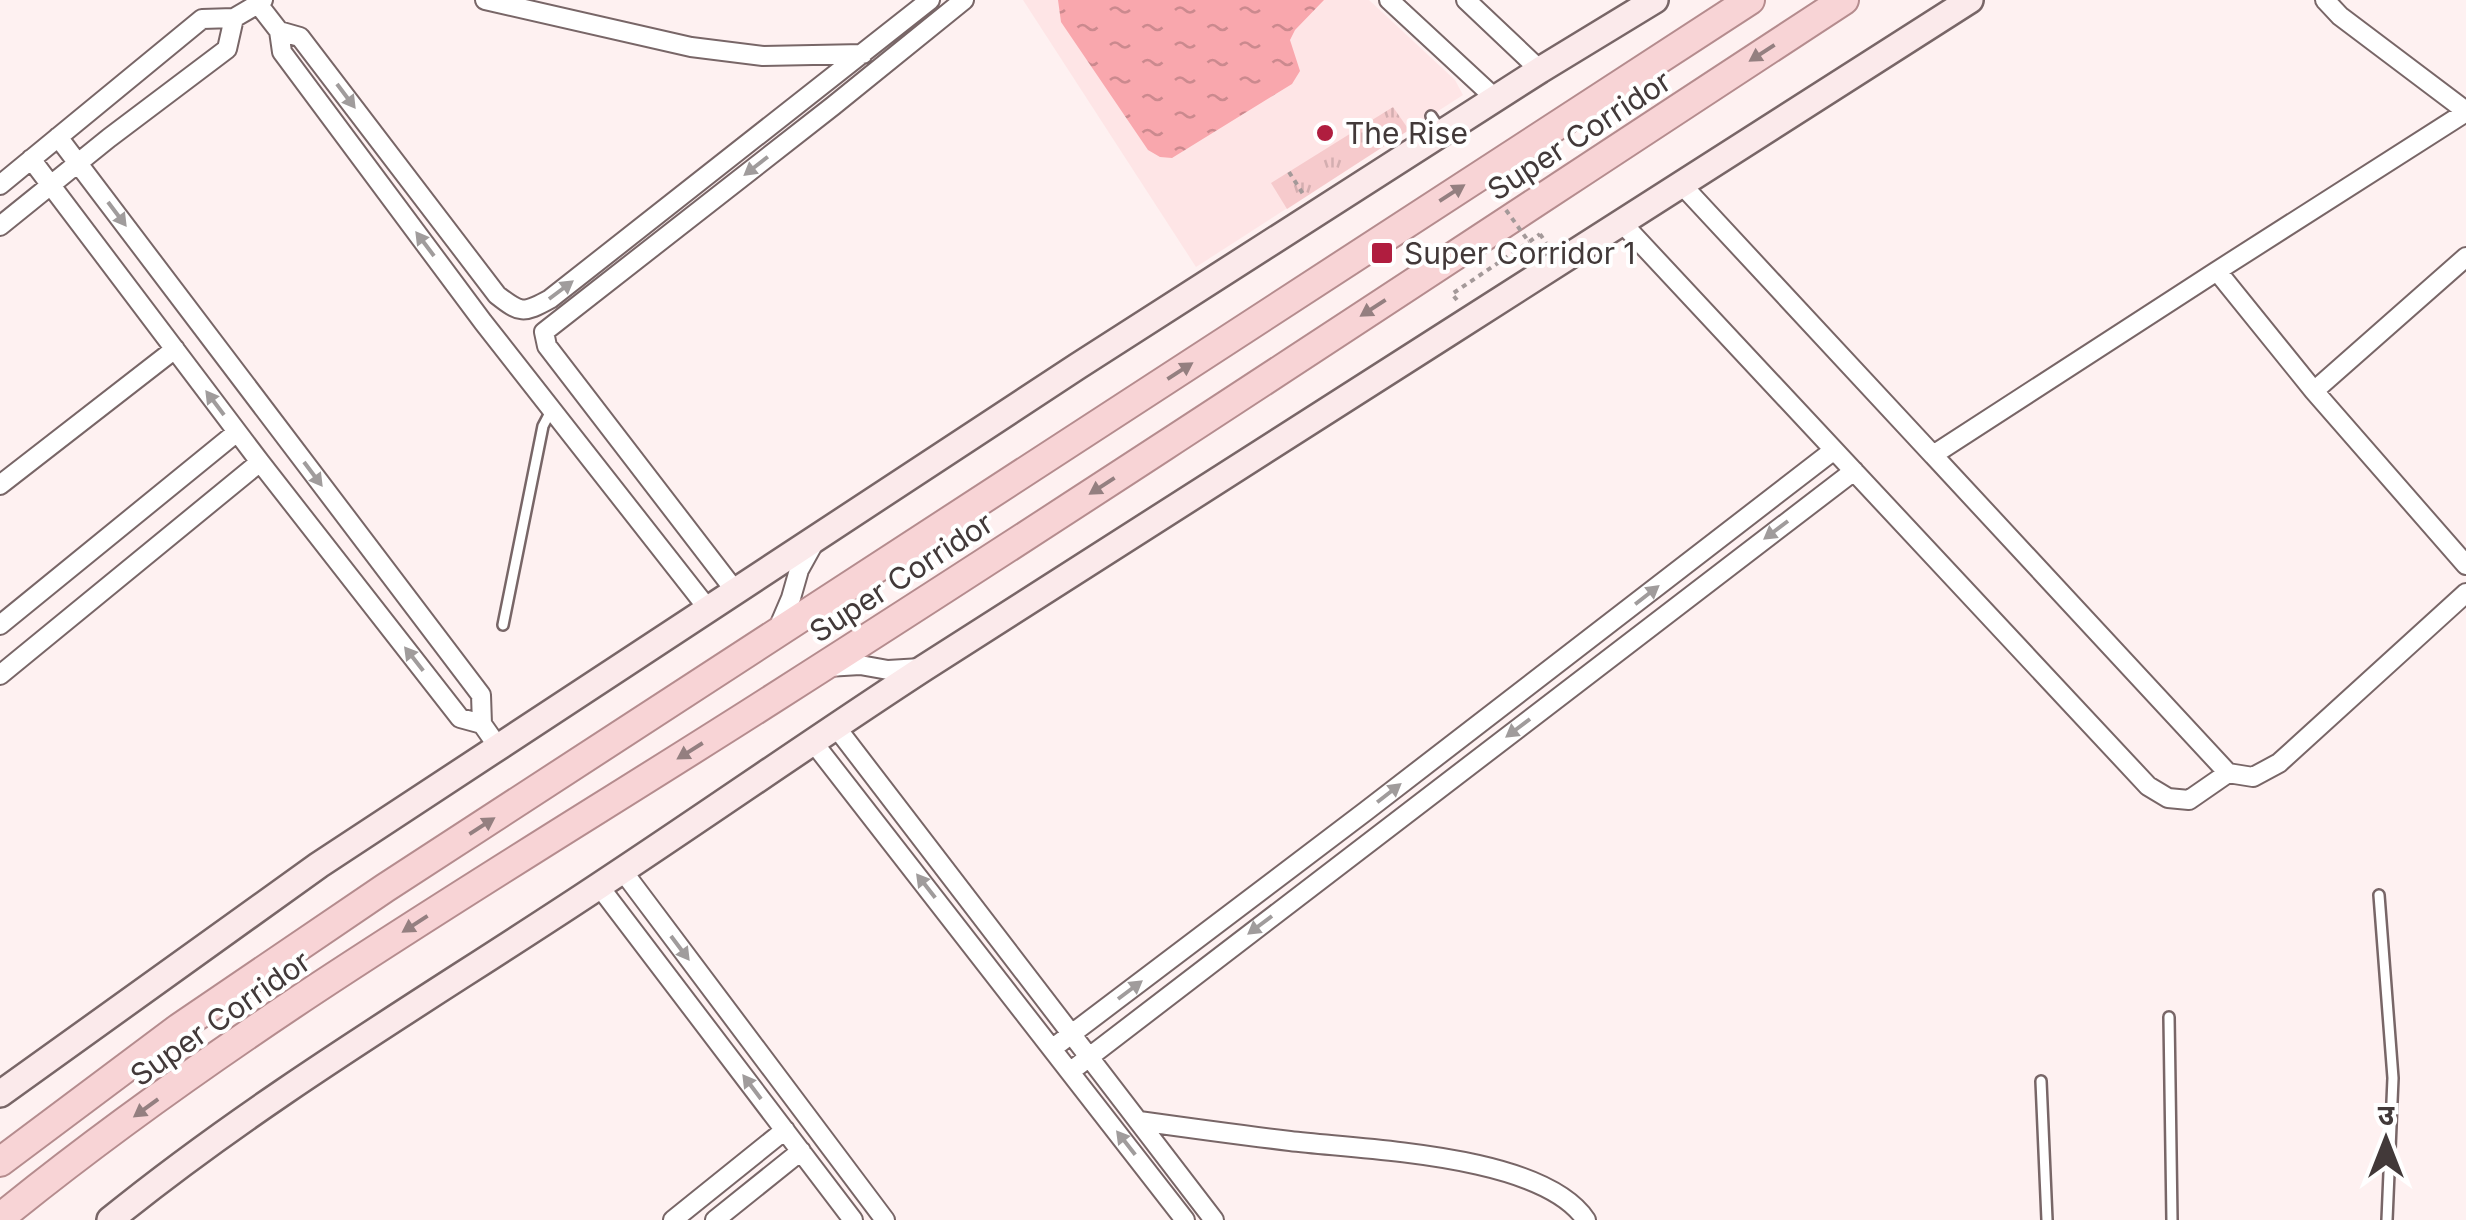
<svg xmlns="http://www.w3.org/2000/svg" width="2466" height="1220" viewBox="0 0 2466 1220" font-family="Inter,'Noto Sans Devanagari',sans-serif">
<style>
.built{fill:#fee5e6}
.park{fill:url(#park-tufts)}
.water{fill:url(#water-ripples)}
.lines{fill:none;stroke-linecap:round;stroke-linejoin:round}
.lane-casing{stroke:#786667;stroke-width:14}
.street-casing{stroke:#786667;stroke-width:22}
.secondary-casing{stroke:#786667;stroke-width:30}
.primary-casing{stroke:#b58c8e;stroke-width:32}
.path{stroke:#a49999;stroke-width:4;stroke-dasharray:5 5;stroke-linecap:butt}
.lane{stroke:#fff;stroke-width:9}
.street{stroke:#fff;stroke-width:18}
.secondary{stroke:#fbeaeb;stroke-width:25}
.primary{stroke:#f8d4d6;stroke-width:28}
.path-bridge{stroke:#a49999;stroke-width:4;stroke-dasharray:5 5;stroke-linecap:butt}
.oneway{fill:#947f80}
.oneway2{fill:#a09c9c}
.poi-dot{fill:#b01d3f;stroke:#fff;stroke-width:4}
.labels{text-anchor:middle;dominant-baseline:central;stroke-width:8;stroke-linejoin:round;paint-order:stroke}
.poi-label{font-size:30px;fill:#423939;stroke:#fff;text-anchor:start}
.street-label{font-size:30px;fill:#423939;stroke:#fff}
</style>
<defs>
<pattern id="park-tufts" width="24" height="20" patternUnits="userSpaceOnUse" patternTransform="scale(2.5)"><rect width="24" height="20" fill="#f6cacc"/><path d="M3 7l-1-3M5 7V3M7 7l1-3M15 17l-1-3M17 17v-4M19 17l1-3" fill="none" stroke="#d4aeb0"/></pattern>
<pattern id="water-ripples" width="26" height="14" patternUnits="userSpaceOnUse" patternTransform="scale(2.5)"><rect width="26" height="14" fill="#f9a7ad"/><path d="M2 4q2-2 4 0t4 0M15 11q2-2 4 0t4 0" fill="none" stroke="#cb898e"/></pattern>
</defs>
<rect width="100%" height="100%" fill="#fef1f1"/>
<!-- built -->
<path class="built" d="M1023,0H1369L1455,80L1463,95L1196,267Z"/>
<!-- park -->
<path class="park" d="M1393,107L1409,130L1287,209L1271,183Z"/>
<!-- water -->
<path class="water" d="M1058,0H1324L1295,30L1290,40L1300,71L1292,84L1172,158L1160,157L1148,150L1061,22Z"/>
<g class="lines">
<!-- lane casing -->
<g class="lane-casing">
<path id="lane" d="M1431,116L1441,131
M503,625L543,426L551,411
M2379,895L2393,1078L2387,1220
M2169,1017L2172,1220
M2041,1081L2047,1220"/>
</g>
<!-- street casing -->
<g class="street-casing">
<path id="street" d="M263,0L258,4L279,31L282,52L483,322L709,610
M485,0L691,47L763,56L863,54
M1389,0L1496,99
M1466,0L1540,70
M2325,0L2340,16L2466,111
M279,31L300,37L497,295C520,313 523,314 550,299L930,0
M58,137L481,695L482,724L499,748
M31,159L260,462L460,718L482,724
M0,185L202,19L234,18L258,4
M1683,186L1933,455L2217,271L2314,391L2466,257
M1623,224L2148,786L2168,798L2189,800L2228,773
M0,226L109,138L227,49L234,18
M2217,271L2466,112
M2314,391L2466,565
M1933,455L2228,773L2253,777L2279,763L2466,593
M0,485L175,349
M736,592L547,346L544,332L833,106L964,0
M0,625L237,432
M776,633L791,598L799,570L814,543
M827,667L860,665L888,670L921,668
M0,675L260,462
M836,727L1214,1220
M813,742L1185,1220
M622,870L885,1220
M599,886L853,1220
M1053,1048L1366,811L1834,450
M1071,1071L1854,471
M1139,1121C1189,1128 1240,1135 1290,1141C1364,1150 1542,1154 1586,1220
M673,1220L785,1130
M715,1220L801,1151"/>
</g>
<!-- secondary casing -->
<g class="secondary-casing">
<path id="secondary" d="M0,1094L319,865L1078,366L1540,70L1655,0
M110,1220C264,1095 435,995 599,886C708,814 815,739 924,668C1271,443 1623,225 1970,0"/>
</g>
<!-- primary casing -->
<g class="primary-casing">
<path id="primary" d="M0,1162L179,1028L385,888L1750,0
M0,1218C241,1022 513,865 774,698C1133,469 1488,233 1844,0"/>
</g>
<!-- path -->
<path class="path" d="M1289,172L1305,197
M1540,234L1546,243
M1457,300L1452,294L1529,242"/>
<!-- lane -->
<use href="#lane" class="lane"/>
<!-- street -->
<use href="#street" class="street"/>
<!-- secondary -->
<use href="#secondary" class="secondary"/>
<!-- primary -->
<use href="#primary" class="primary"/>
<!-- path-bridge -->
<path class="path-bridge" d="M1506,210L1529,242L1540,234"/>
</g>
<!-- one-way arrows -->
<defs><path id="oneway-solid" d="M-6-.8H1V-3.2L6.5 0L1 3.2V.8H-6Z" transform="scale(2.5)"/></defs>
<g class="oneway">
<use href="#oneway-solid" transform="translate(1762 53) rotate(147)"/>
<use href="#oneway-solid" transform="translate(1452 193) rotate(-33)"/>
<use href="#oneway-solid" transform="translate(1373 308) rotate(147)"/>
<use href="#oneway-solid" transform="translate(1180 371) rotate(-33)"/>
<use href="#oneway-solid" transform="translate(1102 486) rotate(147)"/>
<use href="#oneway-solid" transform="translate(690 751) rotate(148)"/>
<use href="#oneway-solid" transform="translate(482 826) rotate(-33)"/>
<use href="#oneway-solid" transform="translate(415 924) rotate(147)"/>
<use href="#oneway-solid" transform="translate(146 1108) rotate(144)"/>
</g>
<g class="oneway2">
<use href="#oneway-solid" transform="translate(346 96) rotate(53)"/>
<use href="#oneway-solid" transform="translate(756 166) rotate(142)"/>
<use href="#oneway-solid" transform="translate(117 214) rotate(53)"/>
<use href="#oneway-solid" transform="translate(425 244) rotate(-127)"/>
<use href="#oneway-solid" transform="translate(561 290) rotate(-37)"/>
<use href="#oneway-solid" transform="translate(215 403) rotate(-127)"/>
<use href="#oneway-solid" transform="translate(313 474) rotate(53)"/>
<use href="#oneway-solid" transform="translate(1776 530) rotate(143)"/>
<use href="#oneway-solid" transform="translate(1647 595) rotate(-38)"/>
<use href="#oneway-solid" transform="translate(414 659) rotate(-128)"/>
<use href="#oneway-solid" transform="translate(1518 728) rotate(143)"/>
<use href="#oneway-solid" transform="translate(1389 793) rotate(-38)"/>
<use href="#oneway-solid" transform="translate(926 886) rotate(-128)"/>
<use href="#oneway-solid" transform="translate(1260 925) rotate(143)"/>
<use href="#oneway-solid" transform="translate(680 948) rotate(53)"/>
<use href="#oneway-solid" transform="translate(1130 990) rotate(-37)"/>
<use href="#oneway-solid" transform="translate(752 1087) rotate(-127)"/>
<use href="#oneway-solid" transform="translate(1126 1143) rotate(-128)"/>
</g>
<!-- markers -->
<g class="poi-dot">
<circle cx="1325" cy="133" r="10"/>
<rect x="1370" y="241" width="24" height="24" rx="5"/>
</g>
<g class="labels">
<!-- poi labels -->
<g class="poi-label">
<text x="1345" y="133">The Rise</text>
<text x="1404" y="253">Super Corridor 1</text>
</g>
<!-- street labels -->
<g class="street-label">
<text transform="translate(1579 135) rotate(-33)">Super Corridor</text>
<text transform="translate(901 577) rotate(-33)">Super Corridor</text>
<text transform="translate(220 1018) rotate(-35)">Super Corridor</text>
</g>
</g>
<!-- north arrow -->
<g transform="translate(2386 1140)" stroke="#ffffff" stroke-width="8" paint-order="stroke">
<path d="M0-8L18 38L0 25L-18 38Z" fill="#423939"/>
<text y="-15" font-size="28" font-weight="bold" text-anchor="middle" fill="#423939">उ</text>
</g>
</svg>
